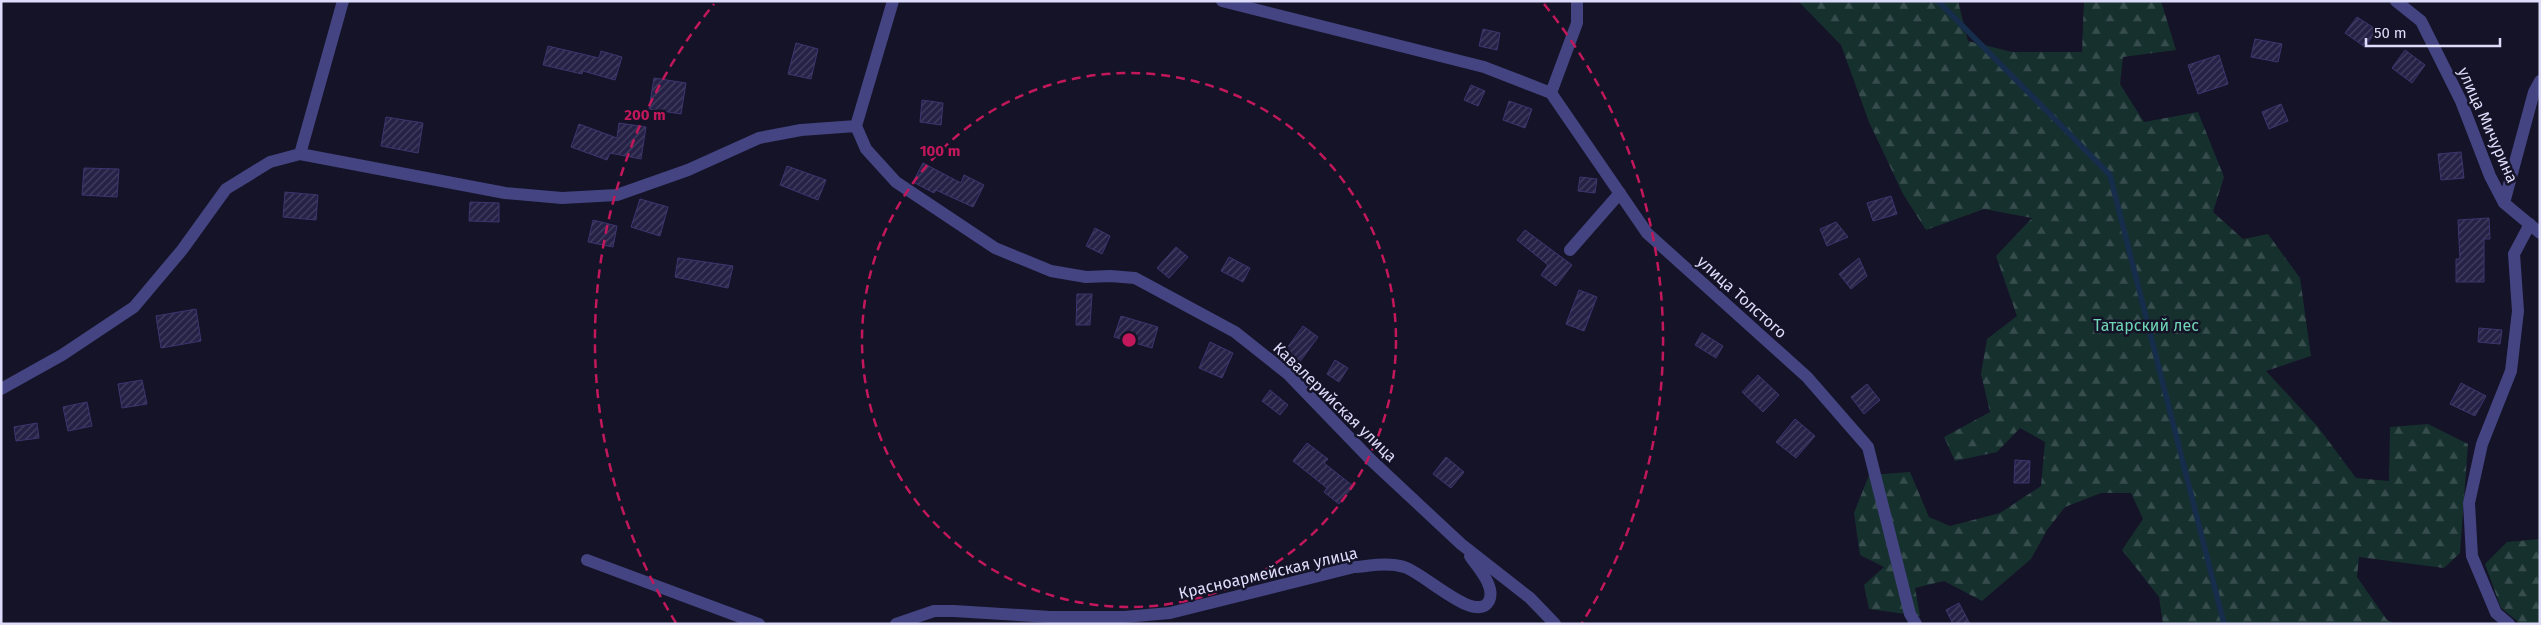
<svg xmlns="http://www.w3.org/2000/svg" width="2541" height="625" viewBox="0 0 2541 625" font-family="'Fira Sans',sans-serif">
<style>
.forest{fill:url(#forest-firs)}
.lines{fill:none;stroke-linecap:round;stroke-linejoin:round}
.stream{stroke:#162e4c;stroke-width:5.5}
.building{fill:url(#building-hatch);stroke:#3d3570}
.minor{stroke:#434481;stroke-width:12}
.ring{fill:none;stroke:#c2185b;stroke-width:2.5;stroke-dasharray:9 6}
.labels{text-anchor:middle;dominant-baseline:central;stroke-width:5;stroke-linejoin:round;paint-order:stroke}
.street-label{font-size:16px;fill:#dedcfb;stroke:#151327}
.park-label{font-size:16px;fill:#6fd5b5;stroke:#151327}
.centre{fill:#c2185b;stroke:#151327;stroke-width:2.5}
.ring-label{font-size:15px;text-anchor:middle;font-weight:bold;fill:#c2185b;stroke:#151327;stroke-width:5;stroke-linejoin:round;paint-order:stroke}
</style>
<defs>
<pattern id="forest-firs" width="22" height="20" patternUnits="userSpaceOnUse" patternTransform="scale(1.25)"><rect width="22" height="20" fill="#16302e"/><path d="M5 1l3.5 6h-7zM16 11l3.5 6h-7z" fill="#374d4d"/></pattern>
<pattern id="building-hatch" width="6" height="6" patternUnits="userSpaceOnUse" patternTransform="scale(1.25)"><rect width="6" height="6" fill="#262146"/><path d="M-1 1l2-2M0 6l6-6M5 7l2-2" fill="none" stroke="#454162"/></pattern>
</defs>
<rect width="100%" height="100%" fill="#151327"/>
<!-- forest -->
<path class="forest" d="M1798,1H1958L1968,41L2012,52H2082L2084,1H2161L2176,50L2123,57L2120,84L2144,122L2198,112L2224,177L2213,212L2243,239L2268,234L2300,278L2311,356L2266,371L2318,427L2356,478L2389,481L2390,427L2428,424L2468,444L2460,553L2444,568L2359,557L2357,577L2387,620L2396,624H2163L2159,597L2122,550L2143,519L2131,493H2101L2065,507L2047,530L2031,559L1982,601L1944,581L1915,588L1920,616L1869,609L1864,585L1884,567L1860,555L1854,513L1869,475L1910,472L1929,517L1950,526L2000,513L2041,486L2045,442L2020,428L1997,452L1955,461L1944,437L1990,412L1981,374L1987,339L2017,316L1996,256L2032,218L1984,209L1926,230L1903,194L1869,122L1841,45Z
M2540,539V624H2521L2501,608L2485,564L2507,542Z"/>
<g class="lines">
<!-- stream -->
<path class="stream" d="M1938,1L2110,175L2224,624"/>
</g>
<!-- building -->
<path class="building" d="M2357,17L2377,30L2365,47L2345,33Z
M1483,29L1500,33L1497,50L1479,46Z
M2255,39L2282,44L2278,62L2251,57Z
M796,43L818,49L811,79L788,74Z
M548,46L599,58L601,51L622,57L615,80L583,71L582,74L543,65Z
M2405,50L2425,65L2412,83L2392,68Z
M2219,55L2228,84L2198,94L2188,65Z
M654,78L686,83L681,114L649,109Z
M1471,85L1485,91L1478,106L1464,100Z
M922,100L943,103L941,125L920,122Z
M1509,101L1532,109L1525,128L1503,120Z
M2281,104L2288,121L2269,129L2262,112Z
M386,117L423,123L418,153L381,146Z
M619,123L646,127L641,159L610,153L607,160L571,147L579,124L617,138Z
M2461,152L2464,178L2441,180L2438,154Z
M923,163L961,183L964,175L984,185L973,207L936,190L934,193L913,182Z
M787,166L826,180L818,200L780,185Z
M84,168L119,169L117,197L82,195Z
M1580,177L1597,179L1595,193L1578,191Z
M285,192L318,195L316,220L283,217Z
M1891,196L1897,214L1873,221L1867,203Z
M640,199L668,207L660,236L631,227Z
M470,202L499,203V222L469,221Z
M2489,218L2490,239H2484V282H2456V259H2460L2458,220Z
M593,220L617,226L613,247L588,242Z
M1836,222L1848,237L1827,246L1820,229Z
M1095,228L1110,236L1102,254L1086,246Z
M1525,230L1572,265L1556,286L1541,275L1548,265L1517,240Z
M1176,247L1188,257L1169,278L1157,268Z
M1229,257L1250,268L1243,282L1221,271Z
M678,258L733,266L728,288L675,277Z
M1859,258L1867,276L1851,289L1839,274Z
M1579,290L1597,297L1584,331L1566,324Z
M1077,294H1092L1090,325H1076Z
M196,309L201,341L161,348L156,316Z
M1121,316L1158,327L1152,348L1114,337Z
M1303,326L1318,337L1299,363L1284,352Z
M2479,328L2502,330L2500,344L2478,342Z
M1702,333L1723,346L1716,358L1695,345Z
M1210,342L1233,353L1222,378L1199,368Z
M1335,360L1348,368L1339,382L1327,374Z
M1758,375L1779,395L1763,412L1742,392Z
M142,380L147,404L122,408L118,384Z
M2461,383L2486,396L2475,416L2450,404Z
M1867,384L1880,400L1864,414L1851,397Z
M1270,390L1288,405L1280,415L1262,401Z
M87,402L92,426L68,431L63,407Z
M1795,419L1815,436L1796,458L1776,442Z
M37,423L39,438L16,441L14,427Z
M1307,443L1328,459L1324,463L1353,486L1339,504L1324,492L1327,488L1293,461Z
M1446,457L1464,472L1451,488L1433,474Z
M2015,460L2030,461L2029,483H2014Z
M1959,603L1970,624H1953L1946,610Z"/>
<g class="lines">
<!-- minor -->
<path class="minor" d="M893,1L856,126L866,149L896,182L995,248L1051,271L1086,277L1110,276L1135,278L1235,332L1288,374L1371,460L1461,544L1530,598L1555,624
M1222,1L1484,67L1551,93
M2396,1L2421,21L2461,101L2490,176L2504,203L2540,233
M1551,93L1647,233L1807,377L1868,447L1910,614L1916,624
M1551,93L1577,23V1
M300,154L343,1
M2504,203L2534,92L2540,81
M1570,250L1620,193
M1,389L62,355L134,307L182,250L226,189L270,162L300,154L505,193L562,198L617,195L688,170L759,138L801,130L856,126
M587,560L759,624
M896,624L934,611H954L1050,617H1124L1170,613L1354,567C1370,566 1388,562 1404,567C1423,572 1476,625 1489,601C1496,586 1477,567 1470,556
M2509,624L2496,613L2472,556L2469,503L2482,444L2511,371L2518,311L2514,254L2530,224"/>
</g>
<!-- distance rings -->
<g class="ring">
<circle cx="1129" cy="340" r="267"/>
<path d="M676 623A534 534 0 0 1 714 4M1544 4A534 534 0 0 1 1582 623"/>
</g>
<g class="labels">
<!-- street labels -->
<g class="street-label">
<text transform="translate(2488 125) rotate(66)">улица Мичурина</text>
<text transform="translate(1742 297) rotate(42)">улица Толстого</text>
<text transform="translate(1335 402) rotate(44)">Кавалерийская улица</text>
<text transform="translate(1268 573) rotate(-13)">Красноармейская улица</text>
</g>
<!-- park labels -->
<g class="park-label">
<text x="2146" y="325">Татарский лес</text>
</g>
</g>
<circle cx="1129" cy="340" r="8" class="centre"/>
<g class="ring-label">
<text x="645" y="120">200 m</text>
<text x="940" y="156">100 m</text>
</g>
<!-- border -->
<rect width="2541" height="625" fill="none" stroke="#dedcfb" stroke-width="5"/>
<!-- scale -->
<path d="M2366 38v8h134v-8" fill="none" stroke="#dedcfb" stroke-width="2.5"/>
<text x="2374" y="38" font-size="15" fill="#dedcfb" stroke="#151327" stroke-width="4" paint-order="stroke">50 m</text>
</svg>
